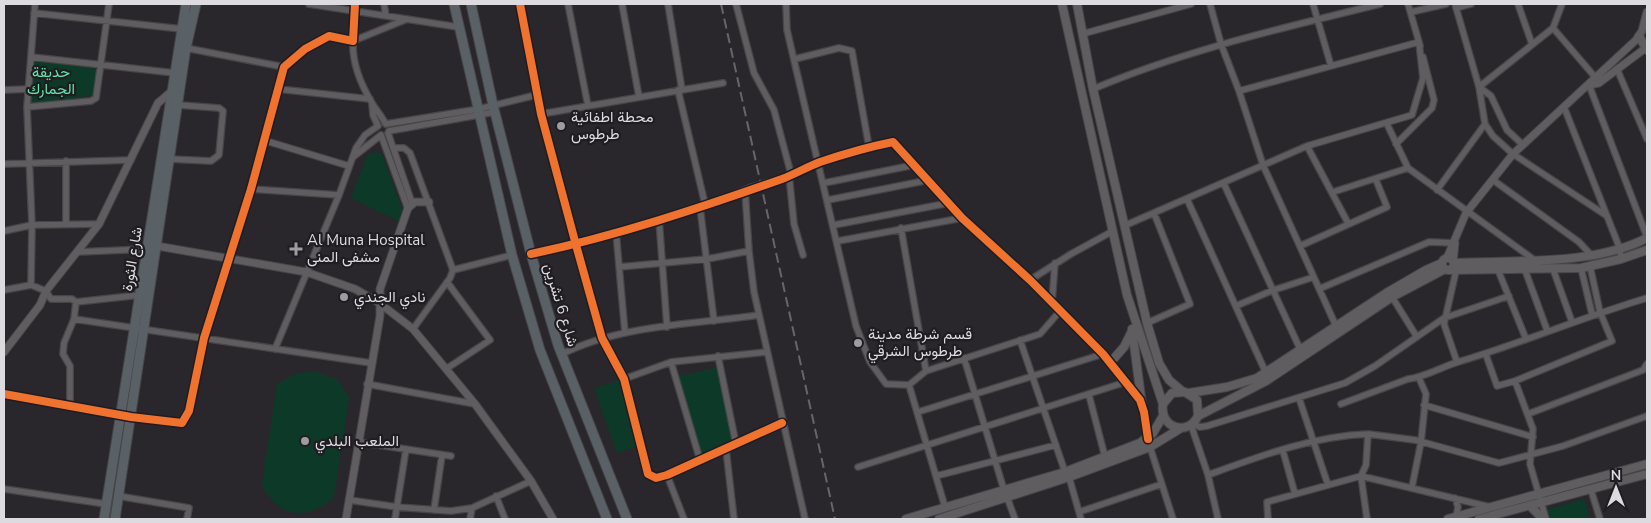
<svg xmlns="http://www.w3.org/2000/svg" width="1651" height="523" viewBox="0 0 1651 523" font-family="'Nunito Sans',Vazirmatn,sans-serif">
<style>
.park{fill:#0d3a28}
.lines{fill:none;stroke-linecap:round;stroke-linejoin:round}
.minor-casing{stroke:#464548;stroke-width:8}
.tertiary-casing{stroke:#464548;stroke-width:9}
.secondary-casing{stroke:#464548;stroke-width:10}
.primary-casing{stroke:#464548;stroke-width:11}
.minor{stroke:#5f5d60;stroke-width:5.5}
.tertiary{stroke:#5f5d60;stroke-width:7}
.secondary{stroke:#5f5d60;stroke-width:8}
.primary{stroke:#596066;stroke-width:9}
.rail{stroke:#666567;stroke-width:2;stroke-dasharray:10 5;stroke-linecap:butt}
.tertiary-bridge-casing{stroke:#464548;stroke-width:9;stroke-linecap:butt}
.tertiary-bridge{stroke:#5f5d60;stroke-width:7}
.cycleway-casing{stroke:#1f1c22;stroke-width:11}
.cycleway{stroke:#ef722f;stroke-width:8}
.poi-dot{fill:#9e9ca0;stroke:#1f1c22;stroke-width:2}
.labels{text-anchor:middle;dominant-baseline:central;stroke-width:4.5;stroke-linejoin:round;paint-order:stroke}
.park-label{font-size:15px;fill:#5fe5a9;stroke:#1f1c22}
.poi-label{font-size:15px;fill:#dddbdf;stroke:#1f1c22;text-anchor:start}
.street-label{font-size:15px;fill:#dddbdf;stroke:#1f1c22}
</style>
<rect width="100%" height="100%" fill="#29272b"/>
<!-- park -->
<path class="park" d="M31,57L101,63L98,94L27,107Z
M376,152L382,154L402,209L399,221L351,198L367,156Z
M719,367L735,442L702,456L679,376Z
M317,372L338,380L349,398L334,497C307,522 278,518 262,485L277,384L297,373Z
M621,380L639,445L617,453L594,388Z
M1584,499L1590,519H1548L1546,510Z"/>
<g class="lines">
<!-- minor casing -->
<g class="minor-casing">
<path id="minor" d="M309,4L458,27
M384,4L386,16
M520,4L541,114L576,245L602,338L624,379L648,474L656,478L667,475L782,423
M568,4L588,106
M622,4L639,97
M668,4L682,90
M736,4L754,73L774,110L791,174
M786,4L787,30L856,326L870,362L886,384L909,385L926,371L1040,334L1060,311
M1210,4L1221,44L1239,91L1263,165L1336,326
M1313,4L1331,66
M1455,4L1479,87L1485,124L1493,136L1513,154L1607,216
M1518,4L1532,44
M1456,8L1471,4
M1411,12L1446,4
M34,13L182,29
M1553,28L1595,77
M1082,34L1191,4
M186,48L284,67
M31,57L175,73
M795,59L839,48L852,51L869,147
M1617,69L1647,139
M1589,85L1647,237
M1479,87L1553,28L1562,4
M1479,87L1491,96L1507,130L1522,144
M278,89L370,99
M1093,89C1185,50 1283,28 1380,4
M4,90L28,89
M678,90L705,204
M1239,91L1419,42L1420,46
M372,104L373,115L378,126
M27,107L91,101L96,98L109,4
M1564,107L1620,249L1621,259
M541,114L723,83
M385,123C381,115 376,110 372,103C361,85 352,62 353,41L407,19
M386,124L479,109L536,95
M389,131L495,112
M388,133L412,203
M381,135L408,209
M263,140L349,166
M1396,144L1432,108L1434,100L1423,57
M1307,146L1348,223
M393,148H404L410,153L453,270L450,278L413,329
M353,157L381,135
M169,159L211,161L219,155L223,111L219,108L178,105
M4,164L131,160
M1408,168L1533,259
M789,175L794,224L803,255
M1493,180L1579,242L1592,256
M824,183L914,165
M1224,184L1301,351
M251,189L339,195
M745,190L749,251L754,292L805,519
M1437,190L1485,124
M1333,192L1408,168L1387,124
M1187,199L1266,373
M828,200L929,180
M700,207L714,321
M659,219L667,327
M66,224V161
M834,225L949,203
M1126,225L1307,146L1412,115L1423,78L1419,42L1408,4
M901,228L926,371
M4,231L32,225L99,224
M616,232L625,333
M838,241L962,218
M1300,246L1387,207L1376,180
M77,252L148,249
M619,267L707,259L749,251
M1581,268L1592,314
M1553,269L1572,322
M453,270L512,255
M1498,270L1526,339
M1525,270L1547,330
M1456,271L1444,324L1457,362
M1030,280L1071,254L1113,231
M31,285L32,225L27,107L35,4
M1319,289L1429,242L1455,243
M4,290L31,285L46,291L51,299H72L76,302L74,319L64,343L63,354L70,366V406
M1392,297L1417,337
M76,302L140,295
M1052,302L1055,263
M1236,306L1271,291L1314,277
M74,319L371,363
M1147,323L1190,304L1154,213
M1020,340L1065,472
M275,349L339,195L356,148L365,135L378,126
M562,354C620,325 695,324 759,315
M1486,355L1497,386L1515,381L1533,429L1530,464L1546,519
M718,356L736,444
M964,358L1004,490
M671,362L700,460
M446,369L490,340L447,282
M624,379L671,362L767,352
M1515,381L1612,341L1600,312L1590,266
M367,384L475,404
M909,385L945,507
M4,394L131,417L182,423L189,411L204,338L251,189L284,67L305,49L329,36L353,41L355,4
M1089,395L1105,457
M1299,398L1328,485
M1341,404L1408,379C1426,377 1441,367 1458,362C1522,343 1583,317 1647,298
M1424,405L1533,437
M918,412L1103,354
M1528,414L1643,370L1647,364
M1193,424L1200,427L1207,426L1345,383L1375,366L1444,318L1509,296
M1191,425L1208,475L1218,519
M359,442L451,456
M1150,447L1173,519
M726,449L734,519
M1283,451L1295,494
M858,467L1126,382
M667,475L684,519
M1208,475C1260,456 1313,436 1368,434
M936,476L1056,445
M1069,477L1081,519
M1412,487L1421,442L1426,394L1419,378
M4,489L106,504
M1591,490L1600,519
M118,496L189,508L187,519
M496,496L505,519
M1007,497L1015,519
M1455,498L1458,507L1456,517
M349,500L397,507L451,511L472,508L531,481
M434,510L442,455
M1079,512L1162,484
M395,519L406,449
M470,519L472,508
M1268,519L1267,502L1361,476L1490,507
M1367,519L1361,476L1366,465L1368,434L1415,440L1499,463L1563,446L1647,416"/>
</g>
<!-- tertiary casing -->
<g class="tertiary-casing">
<path id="tertiary" d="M1589,85L1599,83L1647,47
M783,178C818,162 855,150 893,142L962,218L1030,280L1103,354L1140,400L1144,412L1148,439
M157,246L306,272L355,289L378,302L413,329L475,404L531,481L553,519
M531,254C605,238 681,217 751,188
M1447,258L1466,213L1513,154L1636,40L1642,31L1647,12
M1453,262L1455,243
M4,352L40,305L46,291L99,224L158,103L172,91
M346,519L380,316V289L408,208L415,202H429"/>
</g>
<!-- secondary casing -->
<g class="secondary-casing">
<path id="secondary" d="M1062,4L1127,295L1163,404C1159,428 1188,437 1198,416L1197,400L1185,392L1172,393L1163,404
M1077,4L1093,89L1147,323L1159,363L1169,380L1182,391
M1639,36L1647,50
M1442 264a6 6 0 1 1 12 0a6 6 0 1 1-12 0Z
M1454,263C1514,260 1593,266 1647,238
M1449,270L1581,268L1621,259L1647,250
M1132,329L1142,405
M1110,363L1124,347L1132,331
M1189,393L1227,387L1257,378L1388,292L1426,270L1442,263
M1198,416L1266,381L1392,297L1445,269
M1530,506L1543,519
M906,519L1065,472L1140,443L1153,433L1163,416
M939,519L1069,477L1150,447L1181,428
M1448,519L1647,464
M1479,519L1647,474"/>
</g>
<!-- primary casing -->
<g class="primary-casing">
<path id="primary" d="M454,4L512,255L540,350L607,519
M471,4L493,105L531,254L558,345L627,519
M104,519L186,4
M115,519L186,48L196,4"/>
</g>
<!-- minor -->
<use href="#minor" class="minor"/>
<!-- tertiary -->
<use href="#tertiary" class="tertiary"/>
<!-- secondary -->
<use href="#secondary" class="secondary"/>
<!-- primary -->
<use href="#primary" class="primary"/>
<!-- rail -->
<path class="rail" d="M721,4L835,519"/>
<!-- tertiary-bridge casing -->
<g class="tertiary-bridge-casing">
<path id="tertiary-bridge" d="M751,188L783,178"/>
</g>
<!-- tertiary-bridge -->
<use href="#tertiary-bridge" class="tertiary-bridge"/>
<!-- cycleway casing -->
<g class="cycleway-casing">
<path id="cycleway" d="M520,4L541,114L576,245L602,338L624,379L648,474L656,478L667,475L782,423
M531,254C616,236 700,208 782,179C795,174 807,167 820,162C844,154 868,147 893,142L962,218L1030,280L1103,354L1140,400L1144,412L1148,439
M4,394L131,417L182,423L189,411L204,338L251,189L284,67L305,49L329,36L353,41L355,4"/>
</g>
<!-- cycleway -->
<use href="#cycleway" class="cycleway"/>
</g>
<!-- markers -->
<g class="poi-dot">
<circle cx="561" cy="126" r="5"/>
<path d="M293.5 241.5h5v5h5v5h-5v5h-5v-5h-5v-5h5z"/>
<circle cx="344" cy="297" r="5"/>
<circle cx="858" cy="343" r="5"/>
<circle cx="305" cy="441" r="5"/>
</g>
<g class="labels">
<!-- park labels -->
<g class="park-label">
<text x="51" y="72">حديقة<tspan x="51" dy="17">الجمارك</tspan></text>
</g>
<!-- poi labels -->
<g class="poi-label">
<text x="571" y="117">محطة اطفائية<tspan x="571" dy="17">طرطوس</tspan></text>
<text x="307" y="240">Al Muna Hospital<tspan x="307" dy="17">مشفى المنى</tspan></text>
<text x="354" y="297">نادي الجندي</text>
<text x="868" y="334">قسم شرطة مدينة<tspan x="868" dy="17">طرطوس الشرقي</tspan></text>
<text x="315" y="441">الملعب البلدي</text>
</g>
<!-- street labels -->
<g class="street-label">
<text transform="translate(132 259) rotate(-81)">شارع الثورة</text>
<text transform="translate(561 305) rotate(73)">شارع 6 تشرين</text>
</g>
</g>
<!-- border -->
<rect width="1651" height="523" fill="none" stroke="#dddbdf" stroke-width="10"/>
<!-- north arrow -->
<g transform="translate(1616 488)" stroke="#1f1c22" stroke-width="4" paint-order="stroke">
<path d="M0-4L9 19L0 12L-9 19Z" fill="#dddbdf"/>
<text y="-8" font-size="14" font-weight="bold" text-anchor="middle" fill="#dddbdf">N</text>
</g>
</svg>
